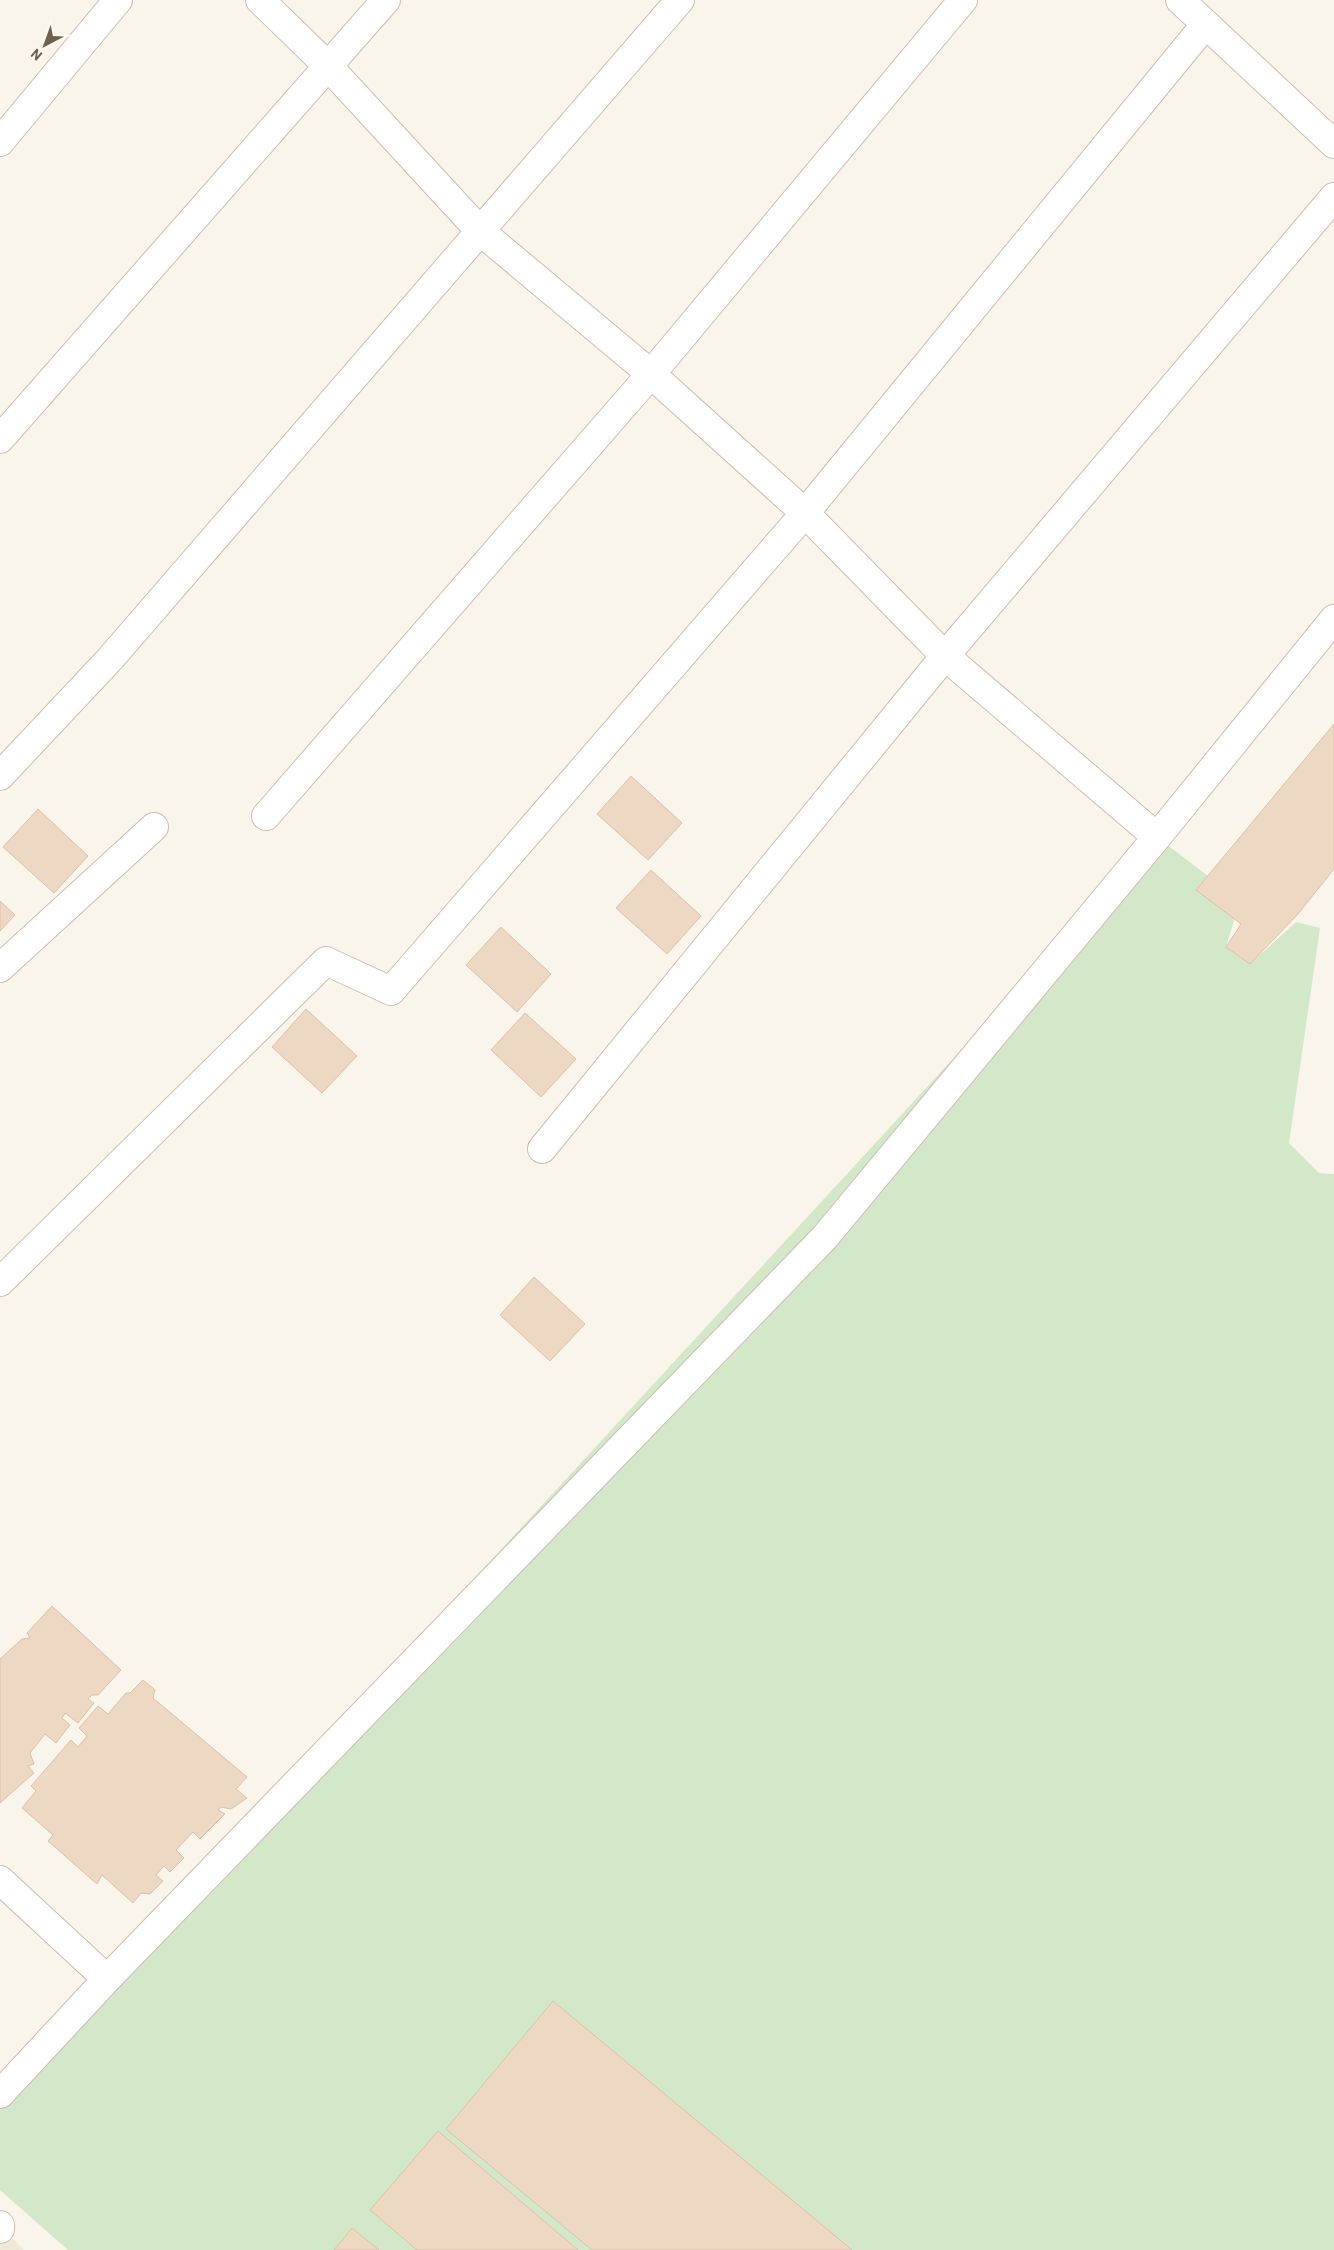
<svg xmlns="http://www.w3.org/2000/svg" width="1334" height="2250" viewBox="0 0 1334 2250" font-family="Barlow,sans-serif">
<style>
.residential{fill:#f1e8d9}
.green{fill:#d3e7c9}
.building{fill:#edd8c4;stroke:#dec0a6}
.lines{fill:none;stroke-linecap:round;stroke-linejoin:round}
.minor-casing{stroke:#ccbeb1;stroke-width:30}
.minor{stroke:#fff;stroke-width:28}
</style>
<rect width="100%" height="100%" fill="#faf5ea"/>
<!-- residential -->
<path class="residential" d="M1,2227L24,2250H0Z"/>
<!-- green -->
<path class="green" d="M1157,837L1208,876L1235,917L1226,947L1250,964L1296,922L1320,928L1289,1143L1319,1173L1334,1174V2250H68L0,2190V2094Z"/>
<!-- building -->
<path class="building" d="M1334,724V869L1298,914L1250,964L1226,947L1241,924L1196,890Z
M631,776L682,823L648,860L597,814Z
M38,809L88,856L54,893L3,847Z
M651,870L701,916L667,954L616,908Z
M0,901L15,915L0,931Z
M501,927L551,974L517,1012L466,965Z
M306,1009L357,1056L322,1093L272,1047Z
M525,1013L576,1059L541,1097L491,1050Z
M534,1277L585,1324L550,1361L500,1315Z
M52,1606L121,1670L98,1695H92L88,1699L94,1703L78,1723L65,1713L62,1718L70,1725L56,1743L45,1734L30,1753L34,1764L28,1766L34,1773L0,1803V1659L22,1639L30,1638L27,1633Z
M143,1680L155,1690L153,1698L247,1777L236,1789L247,1798L231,1809L221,1807L218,1810L225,1814L200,1839L193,1832L176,1850L184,1858L170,1872L164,1866L156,1875L163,1881L150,1894L141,1893L133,1903L102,1875L97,1884L48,1841L53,1835L22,1808L36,1791L31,1786L71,1740L78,1747L87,1736L79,1728L98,1706L108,1714L126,1693H130Z
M553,2001L852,2250H592L446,2129Z
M438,2131L578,2250H417L370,2210Z
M352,2228L379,2250H334Z"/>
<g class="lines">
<!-- minor casing -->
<g class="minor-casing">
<path id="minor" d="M260,0L328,66L480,231L651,374L805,513L945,656L1157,837
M1180,0L1334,144
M0,142L118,0
M0,439L386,0
M0,776L110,659L680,0
M266,816L651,374L963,0
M0,968L154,827
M542,1149L945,656L1334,197
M0,1282L326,961L391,991L805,513L1205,25
M0,1880L107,1979
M0,2094L107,1979L825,1237L1157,837L1334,619
M0,2225V2229"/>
</g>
<!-- minor -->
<use href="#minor" class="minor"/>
</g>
<!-- north arrow -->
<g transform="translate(45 45) rotate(221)" stroke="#fdf9f0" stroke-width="4" paint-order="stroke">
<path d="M0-4L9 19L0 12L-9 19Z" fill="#725f50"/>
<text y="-8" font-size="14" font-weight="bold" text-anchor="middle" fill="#725f50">N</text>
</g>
</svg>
